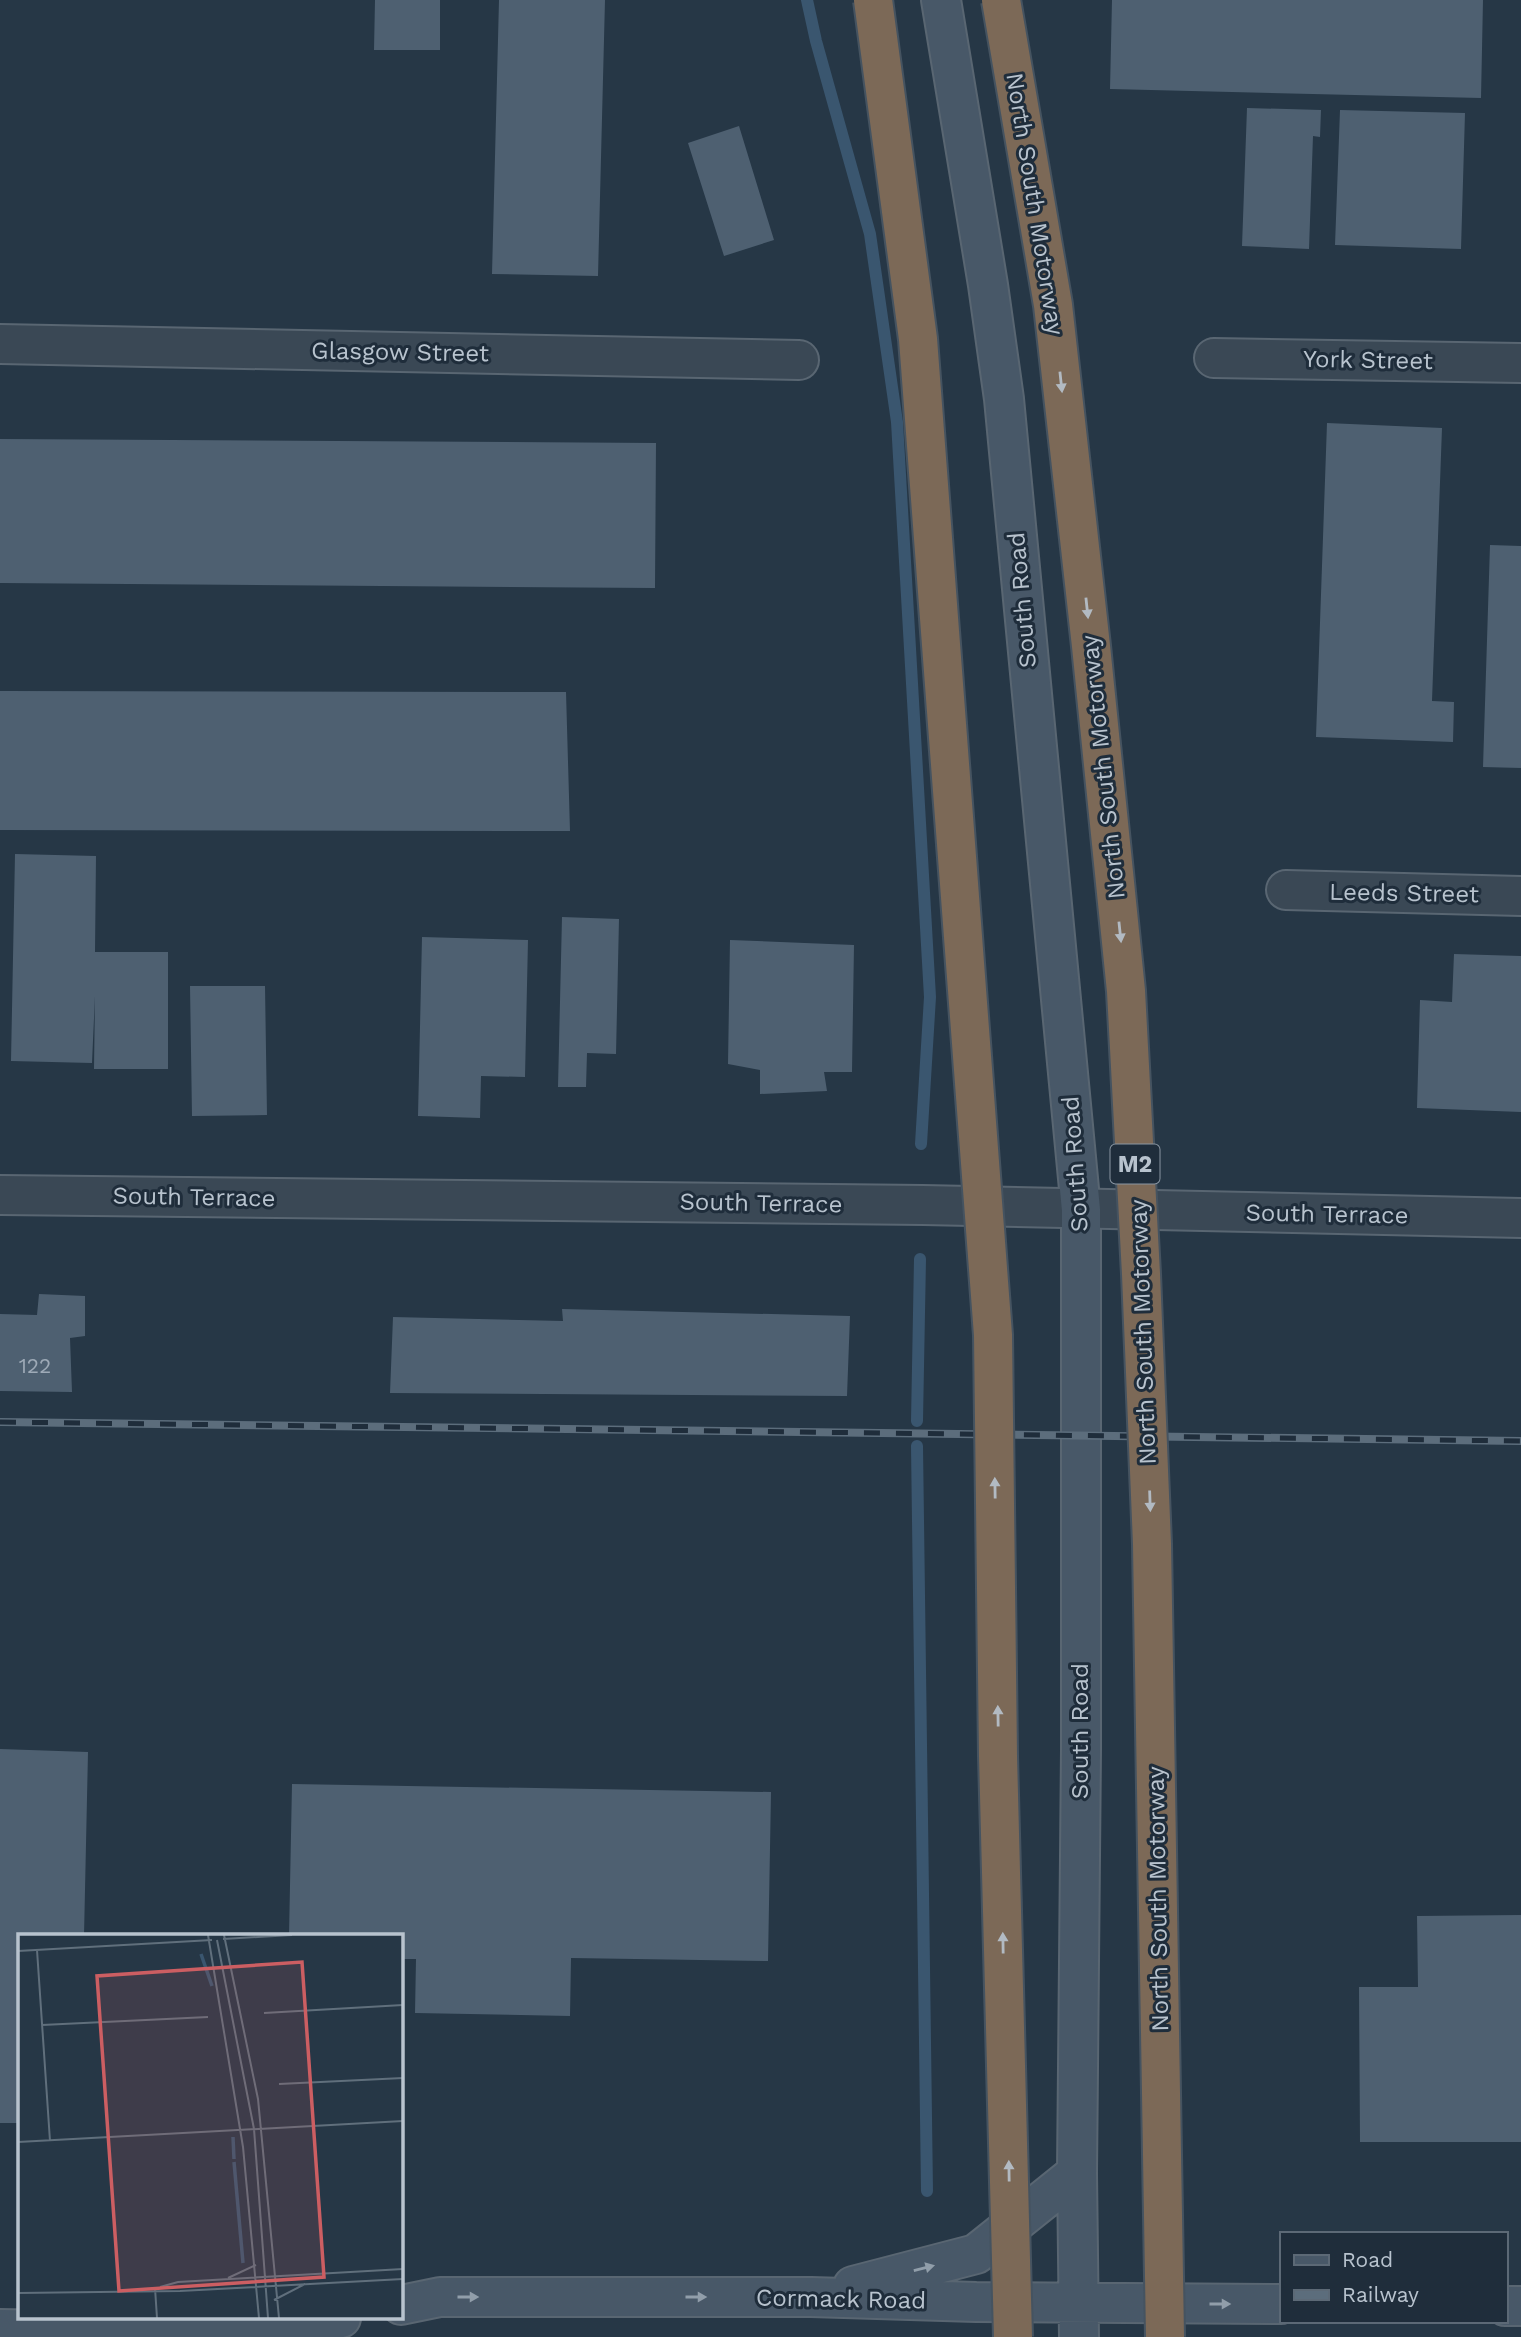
<svg xmlns="http://www.w3.org/2000/svg" width="1521" height="2337" viewBox="0 0 1521 2337" font-family="'Work Sans',sans-serif">
<style>
.lines{fill:none;stroke-linecap:round;stroke-linejoin:round}
.stream{stroke:#3a566f;stroke-width:12}
.building{fill:#4e6071}
.street-casing{stroke:#596672;stroke-width:42}
.secondary-casing{stroke:#596672;stroke-width:42}
.street{stroke:#3a4855;stroke-width:38}
.secondary{stroke:#485868;stroke-width:38}
.rail-casing{stroke:#5c6d7c;stroke-width:8}
.rail{stroke:#1f2d3b;stroke-width:5;stroke-dasharray:16;stroke-linecap:butt}
.highway-bridge-casing{stroke:#455360;stroke-width:42;stroke-linecap:butt}
.highway-bridge{stroke:#7c6957;stroke-width:38}
.oneway{fill:#b2bac2}
.oneway2{fill:#919eaa}
.labels{text-anchor:middle;dominant-baseline:central;stroke-width:6;stroke-linejoin:round;paint-order:stroke}
.number-label{font-size:21px;fill:#9eaab7}
.shield{fill:#1f2d3b;stroke:#8a96a2;stroke-width:2}
.shield-label{font-size:23px;font-weight:bold;fill:#b8c3ce}
.street-label{font-size:24px;fill:#b8c3ce;stroke:#1f2d3b}
.inset-river{fill:none;stroke:#3a566f;stroke-width:3.5}
.inset-road{fill:none;stroke:#606f7c;stroke-width:2}
.view{fill:#cc5e62;fill-opacity:0.15;stroke:#cc5e62;stroke-width:3.5}
.inset-edge{fill:none;stroke:#b8c3ce;stroke-width:3.5}
</style>
<rect width="100%" height="100%" fill="#263746"/>
<g class="lines">
<!-- stream -->
<path class="stream" d="M807,0L816,41L870,234L897,422L930,997L921,1144
M917,1421L920,1259
M917,1446L927,2191"/>
</g>
<!-- building -->
<path class="building" d="M375,0H440V50H374Z
M499,0H605L598,276L492,274Z
M1112,0H1483L1481,98L1110,89Z
M1247,108L1321,110L1320,137L1313,136L1309,249L1242,246Z
M1340,110L1465,113L1461,249L1335,245Z
M739,126L774,240L724,256L688,143Z
M1327,423L1442,428L1432,701L1454,702L1453,742L1316,737Z
M0,439L656,443L655,588L0,583Z
M1490,545L1521,546V768L1483,767Z
M0,691L566,692L570,831L0,830Z
M15,854L96,856L95,952H168V1069H94L95,996L92,1063L11,1061Z
M562,917L619,919L616,1054L587,1053L586,1087H558Z
M422,937L528,940L525,1077L481,1076L480,1118L418,1116Z
M730,940L854,945L852,1072H824L827,1091L760,1094V1070L728,1064Z
M1454,954L1521,956V1112L1417,1108L1420,1000L1452,1002Z
M190,986H265L267,1115L192,1116Z
M39,1294L85,1296V1336L70,1338L72,1392L0,1391V1314L37,1315Z
M562,1309L850,1316L847,1396L390,1393L393,1317L563,1321Z
M0,1749L88,1752L84,1936H19V2123H0Z
M292,1784L771,1792L768,1961L571,1958L570,2016L415,2013L416,1959H401V1936H289Z
M1521,1915V2142H1360L1359,1987H1418L1417,1916Z"/>
<g class="lines">
<!-- street casing -->
<g class="street-casing">
<path id="street" d="M0,344L799,360
M1214,358L1521,363
M1286,890L1521,896
M0,1195L923,1205L1521,1218"/>
</g>
<!-- secondary casing -->
<g class="secondary-casing">
<path id="secondary" d="M941,0L988,285L1004,399L1081,1210V1750L1077,2173L1079,2337
M853,2286L976,2254L1077,2173
M401,2305L440,2297H811L976,2302L1281,2304
M1505,2306H1521
M0,2329L264,2334L283,2337
M264,2334L341,2318"/>
</g>
<!-- street -->
<use href="#street" class="street"/>
<!-- secondary -->
<use href="#secondary" class="secondary"/>
<!-- rail casing -->
<g class="rail-casing">
<path id="rail" d="M0,1422L1521,1441"/>
</g>
<!-- rail -->
<use href="#rail" class="rail"/>
<!-- highway-bridge casing -->
<g class="highway-bridge-casing">
<path id="highway-bridge" d="M873,0L918,339L993,1335L998,1756L1013,2337
M1001,0L1053,305L1091,646L1126,991L1141,1274L1152,1544L1165,2337"/>
</g>
<!-- highway-bridge -->
<use href="#highway-bridge" class="highway-bridge"/>
</g>
<!-- one-way arrows -->
<defs><path id="oneway-solid" d="M-6-.8H1V-3.2L6.5 0L1 3.2V.8H-6Z" transform="scale(1.75)"/></defs>
<g class="oneway">
<use href="#oneway-solid" transform="translate(1061 382) rotate(84)"/>
<use href="#oneway-solid" transform="translate(1087 608) rotate(84)"/>
<use href="#oneway-solid" transform="translate(1120 932) rotate(84)"/>
<use href="#oneway-solid" transform="translate(995 1488) rotate(-91)"/>
<use href="#oneway-solid" transform="translate(1150 1501) rotate(88)"/>
<use href="#oneway-solid" transform="translate(998 1716) rotate(-91)"/>
<use href="#oneway-solid" transform="translate(1003 1943) rotate(-91)"/>
<use href="#oneway-solid" transform="translate(1009 2171) rotate(-91)"/>
</g>
<g class="oneway2">
<use href="#oneway-solid" transform="translate(924 2268) rotate(-14)"/>
<use href="#oneway-solid" transform="translate(468 2297)"/>
<use href="#oneway-solid" transform="translate(696 2297)"/>
<use href="#oneway-solid" transform="translate(1220 2304)"/>
</g>
<g class="labels">
<!-- number labels -->
<g class="number-label">
<text x="35" y="1365">122</text>
</g>
<!-- shield labels -->
<rect class="shield" x="1110.5" y="1144.5" width="49" height="39" rx="5"/>
<g class="shield-label">
<text x="1135" y="1164">M2</text>
</g>
<!-- street labels -->
<g class="street-label">
<text transform="translate(1035 204) rotate(81)">North South Motorway</text>
<text transform="translate(400 352) rotate(1)">Glasgow Street</text>
<text transform="translate(1368 360) rotate(1)">York Street</text>
<text transform="translate(1022 600) rotate(-95)">South Road</text>
<text transform="translate(1103 767) rotate(-96)">North South Motorway</text>
<text transform="translate(1404 893) rotate(1)">Leeds Street</text>
<text transform="translate(1075 1164) rotate(-94)">South Road</text>
<text transform="translate(194 1197) rotate(1)">South Terrace</text>
<text transform="translate(761 1203) rotate(1)">South Terrace</text>
<text transform="translate(1327 1214) rotate(1)">South Terrace</text>
<text transform="translate(1143 1332) rotate(-92)">North South Motorway</text>
<text transform="translate(1080 1731) rotate(-90)">South Road</text>
<text transform="translate(1158 1899) rotate(-91)">North South Motorway</text>
<text transform="translate(841 2299) rotate(1)">Cormack Road</text>
</g>
</g>
<!-- overview -->
<g transform="translate(18 1934)">
<rect width="385" height="385" fill="#263746"/>
<path class="inset-river" d="M183,20L194,52M215,203L216,225M216,228L225,329"/>
<path class="inset-road" d="M190,1L225,213L241,384M206,1L240,165L261,384M205,5L274,1M199,6L236,195L250,384M19,16L32,207M0,17L194,6M246,79L385,71M24,91L190,83M261,150L385,144M0,208L385,187M210,344L238,331M142,353L160,348L385,335M137,354L139,384M0,359L162,357L385,345M256,366L287,350"/>
<path class="view" d="M284,28L306,343L101,357L79,42Z"/>
<rect width="385" height="385" class="inset-edge"/>
</g>
<!-- legend -->
<rect x="1280" y="2232" width="228" height="91" fill="#1f2d3b" stroke="#5c6976" stroke-width="2"/>
<rect x="1294" y="2255" width="35" height="10" fill="#485868" stroke="#5c6976" stroke-width="2"/>
<text x="1342" y="2267" font-size="21" fill="#b8c3ce">Road</text>
<rect x="1294" y="2290" width="35" height="10" fill="#5c6d7c" stroke="#5c6976" stroke-width="2"/>
<text x="1342" y="2302" font-size="21" fill="#b8c3ce">Railway</text>
</svg>
